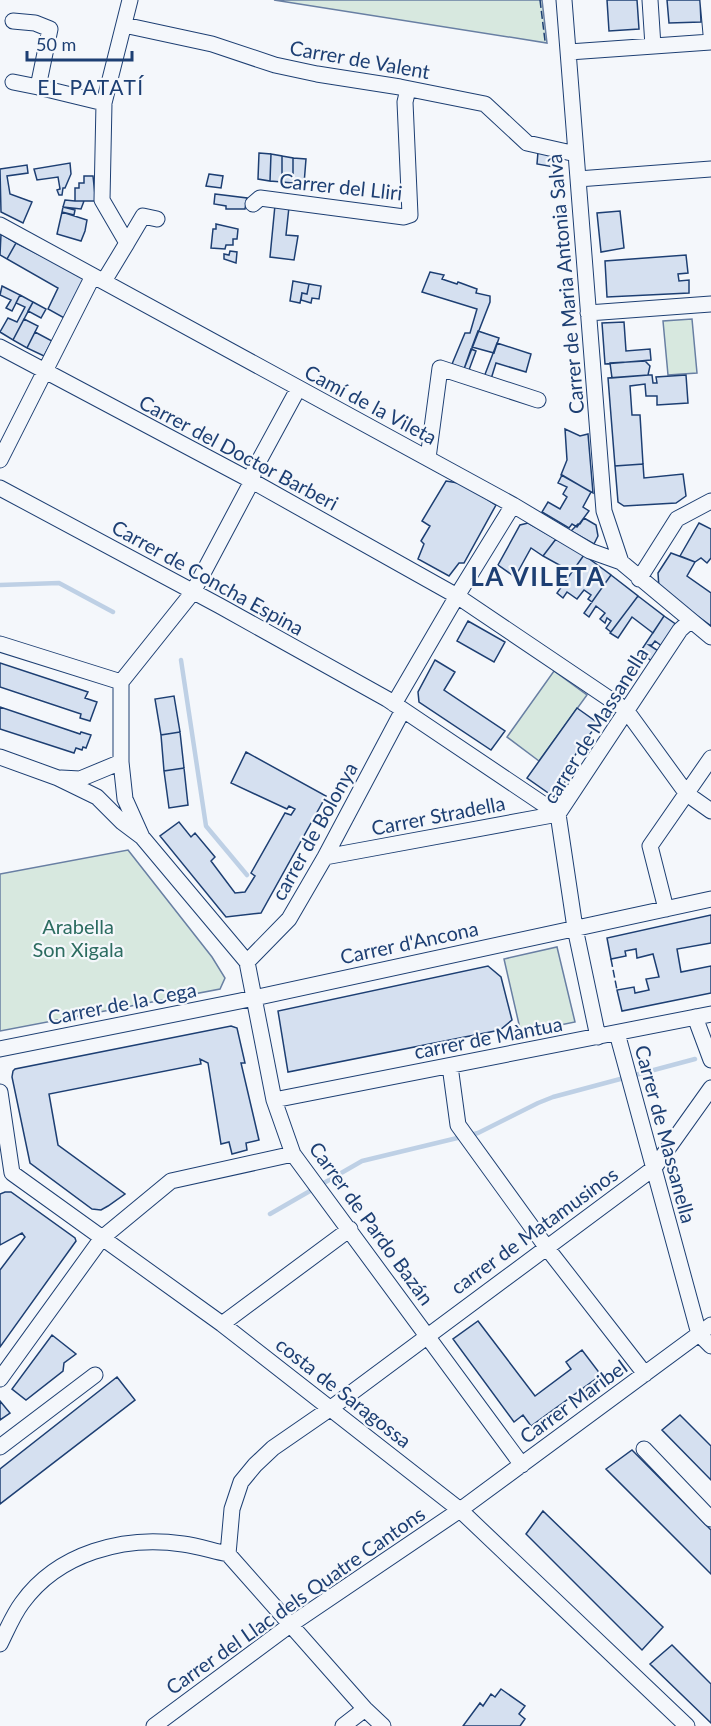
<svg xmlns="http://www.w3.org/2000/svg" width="711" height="1726" viewBox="0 0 711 1726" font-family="Lato,sans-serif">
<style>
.green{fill:#d7e8df;stroke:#687fa3;stroke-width:1.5}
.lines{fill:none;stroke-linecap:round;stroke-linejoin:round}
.stream{stroke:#bed0e5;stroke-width:4.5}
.building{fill:#d5e0f0;stroke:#1d3f73;stroke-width:1.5}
.minor-casing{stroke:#1d3f73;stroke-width:17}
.minor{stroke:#f4f7fb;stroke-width:15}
.fence{stroke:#1d3f73;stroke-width:1.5;stroke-dasharray:8 3;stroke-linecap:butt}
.labels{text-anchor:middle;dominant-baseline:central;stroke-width:4.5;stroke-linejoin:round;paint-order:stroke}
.street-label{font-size:20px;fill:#1d3f73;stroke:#f4f7fb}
.park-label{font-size:20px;fill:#2c6c60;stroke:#f4f7fb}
.neighbourhood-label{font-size:21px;letter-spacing:1.5px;fill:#1d3f73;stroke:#f4f7fb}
.district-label{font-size:26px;font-weight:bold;letter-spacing:1.5px;fill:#1d3f73;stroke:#f4f7fb}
</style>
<rect width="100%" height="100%" fill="#f4f7fb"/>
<!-- green -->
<path class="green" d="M274,0H542L547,43Z
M692,319L697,373L668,375L663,321Z
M554,671L587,695L539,761L507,737Z
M128,850L212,957L225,978L220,989L0,1031V874Z
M557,947L575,1022L521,1033L504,959Z"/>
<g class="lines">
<!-- stream -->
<path class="stream" d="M0,585L59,583L113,612
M181,660L206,826L247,875
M270,1214L362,1161L478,1133L538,1103L553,1097L695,1059"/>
</g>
<!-- building -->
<path class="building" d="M607,0H637L639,29L609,31Z
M667,0H700L701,22L669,23Z
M538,152L561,157L559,168L537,164Z
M259,153L271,154L270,181L258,179Z
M271,154L282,156V182L270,181Z
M282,156L293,158V183L282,182Z
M293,158L306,159L304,184L293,183Z
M70,163L71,174L65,188H63L62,195H59L57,190L60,189L58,177L37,180L34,169Z
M27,165L28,173L7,176L10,194L32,202L23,223L1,212L0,169Z
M209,174L223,176L221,188L206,186Z
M84,176H93L95,195L99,201H75V188H79V183H84Z
M215,194L247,198L245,209H226V206L214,204Z
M65,200L75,201H84L81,209L63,207Z
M275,205L289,207L286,235L298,236L294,260L270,257Z
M63,207L75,210L74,215L62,212Z
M620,211L624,248L601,252L597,213Z
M62,212L87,220L85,231L81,241L57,234Z
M216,224L238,229L237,239H233V245H226L225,249L211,248L213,229H216Z
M1,234L16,243L7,259L0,255Z
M16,243L83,277L85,286L66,319L48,309L58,288L7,259Z
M230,251L237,252L236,263L224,259V254L229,255Z
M686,255L688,273L678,274L679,281L689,280V293L607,297L605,261Z
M430,272L444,275L442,279L457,284L458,282L477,289L476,293L490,296V302L464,369L452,364L465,333H470L477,309L422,292Z
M293,281L309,284L307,294L302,293L300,303L290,301Z
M309,284L321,286L319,299L312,298L311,303L301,300L302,293L307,294Z
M2,286L20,295L12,311L6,308L11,300L0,295Z
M20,295L33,302L13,340L0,332L8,318L17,322L25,307L16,303Z
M33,302L46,309L41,318L28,311Z
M24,319L38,326L27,348L13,340Z
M624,322L626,351L650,349L651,360L605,364L602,323Z
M478,331L499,338L494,353L472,347Z
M35,332L52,341L44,356L27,348Z
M497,343L531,354L526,372L496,363L491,379L484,377Z
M471,349L476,351L469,370L464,369Z
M645,361L650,366L648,375L612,378L610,363Z
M648,375H652L653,383H657L656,377L686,375L688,403L657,405V396H646L645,384L630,386L632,415H640L643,464L615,466L608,378Z
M565,429L580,436L588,434L593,493L561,475L567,460Z
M643,464L644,478L683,474L686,496L676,503L624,506L618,502L615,466Z
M562,475L591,492L583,507L589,511L577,527L572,524L569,528L542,512L548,502L560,509L567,497L563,494L567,487L558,483Z
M446,481L464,484L496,505L464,563H459L449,576L418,559L424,544L421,541L430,526L422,521Z
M584,518L596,525L598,536L594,544L571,531L578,524H580Z
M528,523L556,539L543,556L531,548L515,577L498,565L520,525Z
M699,523L711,529V558L707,563L701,558L695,562L680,556Z
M556,539L584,555L572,572L543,556Z
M671,553L695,562L687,576L711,593V626L659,588L658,573Z
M584,555L611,575L592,602L588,599L591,595L584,590L577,599L567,592L563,598L557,593Z
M611,575L638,596L611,632L606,628L611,621L607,618L605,623L600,619L605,613L596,606L589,617L584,613Z
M638,596L664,616L653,633L632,617L618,638L610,633Z
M664,616L677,625L663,647L655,641L652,645H649L660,652L653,662L640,652Z
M468,621L505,642L494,662L457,641Z
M435,660L455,672L444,690L505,731L491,750L419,702L418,692Z
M0,663L88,692L85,698L97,702L90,721L80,718L81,714L0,687Z
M174,696L180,732L161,735L155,699Z
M0,707L80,734L81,732L91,735L86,748L83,747L82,750L76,748L74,753L0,729Z
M577,708L598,723L561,775L567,779L554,797L527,778Z
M180,732L184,768L164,771L161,735Z
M246,752L326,796L261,913L226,917L160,836L179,822L191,837L195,833L215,857L211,861L235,893L245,892L255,876L251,873L285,813L291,815L295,809L289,806L287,809L231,783Z
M184,768L188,805L169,808L164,771Z
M711,915V943L677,949L681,972L711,966V993L622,1011L617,990L634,987L635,993L649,990L646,979L659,977L653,954L637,958L636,949L625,951L626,956L611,959L607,938Z
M488,966L501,977L512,1020L500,1030L288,1072L278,1011Z
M231,1026L237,1028L245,1063H241L259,1140L246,1143L247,1150L232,1154L229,1142L221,1144L208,1063L200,1059L201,1064L49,1094L58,1145L125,1194L108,1206L101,1210L92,1209L30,1163L12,1077L13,1071L15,1069Z
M5,1192H11L75,1238L76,1241L0,1347V1270L25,1237L22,1233L0,1245V1194Z
M478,1321L535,1396L571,1369L566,1362L582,1350L601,1375L531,1426L523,1415L514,1422L453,1339Z
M52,1335L76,1354L64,1363L63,1371L26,1400L12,1389Z
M117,1377L135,1400L0,1504V1469Z
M0,1401L10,1413L0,1420Z
M680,1415L711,1446V1480L662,1430Z
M632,1450L711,1530V1574L606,1469Z
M543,1511L663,1627L642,1650L526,1534Z
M672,1645L711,1684V1723L650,1664Z
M501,1689L525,1706L519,1714L525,1719L520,1726H463L480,1703L483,1706L491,1694L495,1697Z"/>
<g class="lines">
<!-- minor casing -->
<g class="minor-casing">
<path id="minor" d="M564,0L604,511L621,562
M650,0L653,46
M708,0L711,34
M13,21L35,23L50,29L38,87L104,103
M124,25L212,44L275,65L317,74L400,87L485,104L527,143L576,154
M569,52L711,42
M13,82L38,87
M578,179L711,169
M253,204L260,198L404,217L410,215L405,102L408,89
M0,225L513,505L590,551L621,562L711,637
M127,243L143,216L157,219
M104,281L127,243L102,200L104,103L130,0
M588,313L711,304
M0,347L252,481L457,596L626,710L687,794L711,811
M428,458L440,368L538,400
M0,460L93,276
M0,488L220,606L387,699L558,814
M639,579L677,519L711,501
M0,644L121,682
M121,682L193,592L252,481L254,470L298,389
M121,682V762L125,799L142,837
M394,704L457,596L513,505
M0,757L58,778L97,797L122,822L142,837L247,962L274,1100L293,1154L522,1465
M61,778L80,779L121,762
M325,857L558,814
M666,909L650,846L711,758
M247,962L289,919L325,857L403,710
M695,1017L711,1060
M617,1033L699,1334L711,1346
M598,1037L575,928L558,814L680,630L690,621
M0,1049L240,1001L711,899
M450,1066L458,1125L547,1248L645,1374
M0,1092L12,1173L222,1324L460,1510L687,1726
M274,1100L711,1014
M222,1324L350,1229
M0,1379L102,1238L171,1181L293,1154
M0,1447L95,1375
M644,1449L711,1519
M0,1644C7,1630 13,1615 22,1603C58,1553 124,1535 183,1544C198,1546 213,1551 228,1554
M154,1726L290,1625L460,1510L711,1325
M343,1726L365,1709
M383,1726L365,1709L228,1554L232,1509L241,1482L255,1465L273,1448L331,1408L654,1168L711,1088"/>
</g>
<!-- minor -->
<use href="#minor" class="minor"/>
<!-- fence -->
<path class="fence" d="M540,0L545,41
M611,959L617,990"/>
</g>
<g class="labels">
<!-- street labels -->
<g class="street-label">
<text transform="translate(360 59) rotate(10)">Carrer de Valent</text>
<text transform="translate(341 186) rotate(6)">Carrer del Lliri</text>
<text transform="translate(565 284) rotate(-95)">Carrer de Maria Antonia Salvà</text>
<text transform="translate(371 404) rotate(28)">Camí de la Vileta</text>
<text transform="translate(239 452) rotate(28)">Carrer del Doctor Barberi</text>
<text transform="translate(208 577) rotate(29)">Carrer de Concha Espina</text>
<text transform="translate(595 725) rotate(-58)">carrer de Massanella</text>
<text transform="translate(438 815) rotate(-11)">Carrer Stradella</text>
<text transform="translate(314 831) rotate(-61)">carrer de Bolonya</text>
<text transform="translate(409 942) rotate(-12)">Carrer d'Ancona</text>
<text transform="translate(122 1003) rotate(-11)">Carrer de la Cega</text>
<text transform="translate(488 1037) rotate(-11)">carrer de Màntua</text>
<text transform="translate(666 1134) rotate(75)">Carrer de Massanella</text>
<text transform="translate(372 1223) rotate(54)">Carrer de Pardo Bazán</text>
<text transform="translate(534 1230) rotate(-36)">carrer de Matamusinos</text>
<text transform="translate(344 1392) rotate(38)">costa de Saragossa</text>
<text transform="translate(573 1401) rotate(-36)">Carrer Maribel</text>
<text transform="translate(295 1600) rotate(-35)">Carrer del Llac dels Quatre Cantons</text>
</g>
<!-- park labels -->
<g class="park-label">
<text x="78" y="926">Arabella<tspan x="78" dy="23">Son Xigala</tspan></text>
</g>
<!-- neighbourhood labels -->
<g class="neighbourhood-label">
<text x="91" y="86">EL PATATÍ</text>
</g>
<!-- district labels -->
<g class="district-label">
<text x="538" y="576">LA VILETA</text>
</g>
</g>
<!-- scale -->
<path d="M27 51v9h105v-9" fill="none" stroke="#1d3f73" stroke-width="3"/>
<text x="36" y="51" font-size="18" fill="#1d3f73" stroke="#f4f7fb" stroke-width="4.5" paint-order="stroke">50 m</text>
</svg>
